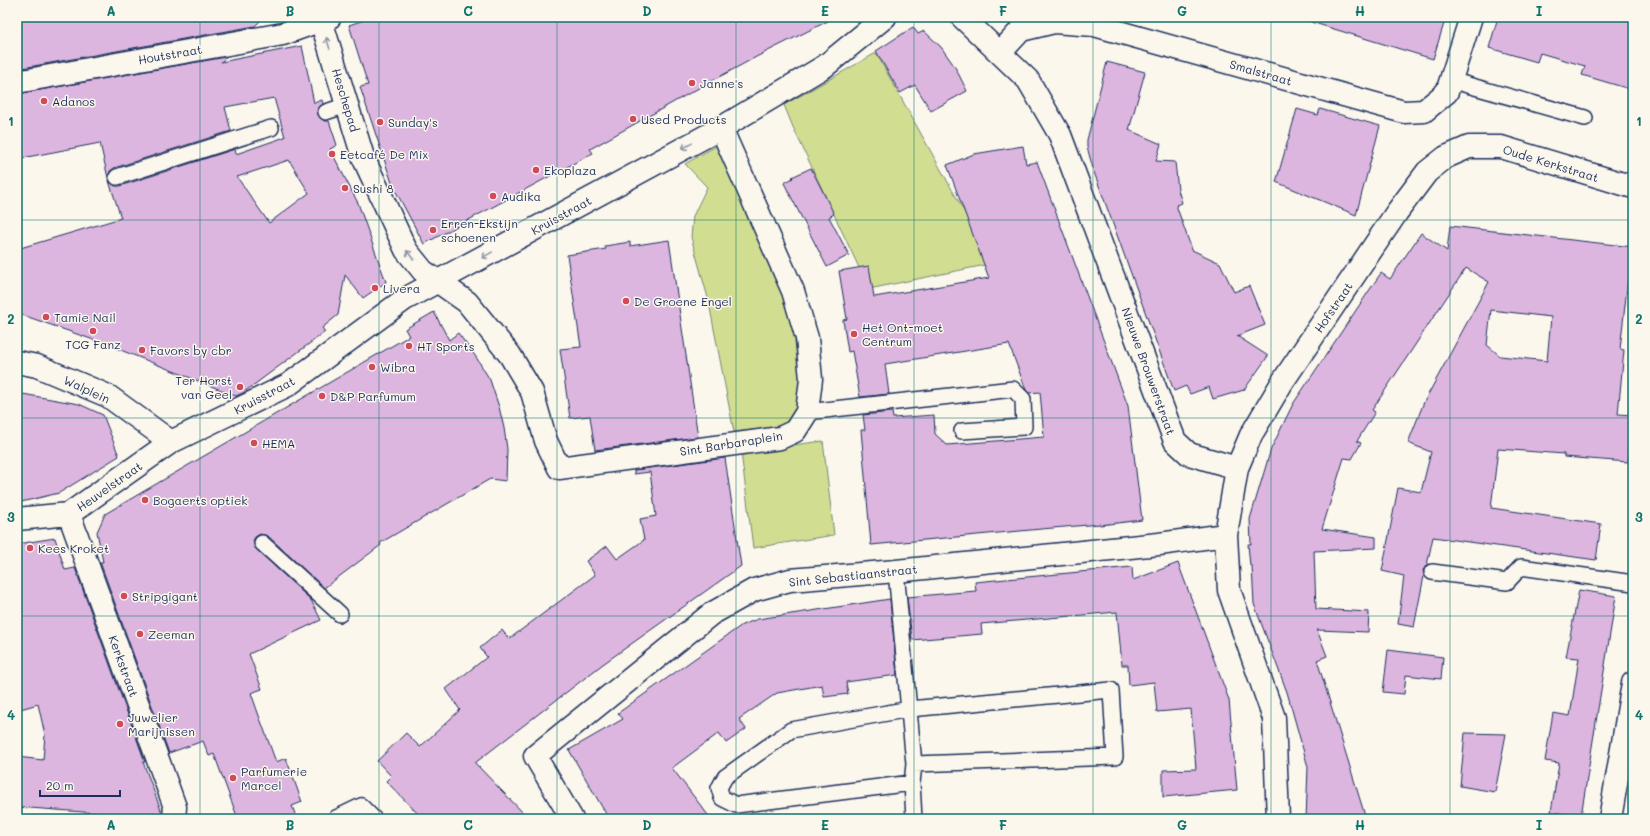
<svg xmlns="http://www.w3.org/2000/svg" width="1650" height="836" viewBox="0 0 1650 836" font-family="Mali,sans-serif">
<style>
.green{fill:#d1de91;stroke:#768678}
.building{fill:#ddb6df;stroke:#1b2f5e;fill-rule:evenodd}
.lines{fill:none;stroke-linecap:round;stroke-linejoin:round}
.lane-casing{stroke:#1b2f5e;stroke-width:18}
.street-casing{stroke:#1b2f5e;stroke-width:25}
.lane{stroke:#fbf7ec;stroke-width:15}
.street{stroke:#fbf7ec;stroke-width:22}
.oneway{stroke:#8b93a5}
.grid{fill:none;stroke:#0f766e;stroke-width:1;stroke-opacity:0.55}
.poi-dot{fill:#d1495b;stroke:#fbf7ec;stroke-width:1.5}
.labels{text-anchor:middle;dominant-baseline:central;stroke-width:3;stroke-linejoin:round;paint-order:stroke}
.street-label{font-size:12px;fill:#1b2f5e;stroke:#fbf7ec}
.poi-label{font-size:12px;fill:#1b2f5e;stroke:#fbf7ec;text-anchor:start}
.neatline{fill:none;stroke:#0f766e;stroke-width:1.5}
.grid-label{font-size:13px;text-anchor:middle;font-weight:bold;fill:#0f766e}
</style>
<rect width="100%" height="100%" fill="#fbf7ec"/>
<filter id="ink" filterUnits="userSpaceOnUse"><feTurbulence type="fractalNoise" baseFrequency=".025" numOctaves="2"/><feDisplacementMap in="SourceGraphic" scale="8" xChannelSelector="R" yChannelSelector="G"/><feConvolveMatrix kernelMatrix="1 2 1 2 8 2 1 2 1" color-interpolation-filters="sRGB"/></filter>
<g filter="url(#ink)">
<!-- green -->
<path class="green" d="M876,53L974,229L990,264L869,289L793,127L784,105Z
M723,142L763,236L792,323L805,401L807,424L734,432L708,298L691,237L693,216L707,187L685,164Z
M823,441L834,535L753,548L741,452Z"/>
<!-- building -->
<path class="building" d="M17,17H264L255,26L17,69Z
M373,17H836L758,56L706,84L590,149L593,153L424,244L393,186L360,87L368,85L349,25Z
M1312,17H1446L1433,59L1311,22Z
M1498,17H1633V90L1582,75L1585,66L1540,53L1537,62L1489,48Z
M913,27L918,34L924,31L941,47L955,67L967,91L931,111L915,85L900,93L876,51Z
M302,46L314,103L322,100L323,104L317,110L318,115L324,121H329L337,145L330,149L358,203L386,282L363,298L345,275L338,315L322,328L325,332L243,393L236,396L108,345L17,313V249L121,218L109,181L115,186H120L235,149L236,154L285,137L274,98L225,107L231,131L114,168L110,171L108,178L100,143L17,159V94L226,57L221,62ZM289,160L309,193L269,223L237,177Z
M1107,62L1145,72L1129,130L1161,144L1156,161L1175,162L1178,190L1182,203L1176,205L1192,250L1220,263L1234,292L1249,286L1265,325L1237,336L1268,356L1244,390L1213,399L1209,387L1190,394L1186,386L1174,391L1094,172L1087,147V140Z
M1297,109L1318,115L1320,109L1380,126L1356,215L1276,182Z
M1023,146L1026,164L1037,162L1128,406L1142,520L1100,525V524L1041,529L871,545L861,430H865L863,415L892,412L893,418L934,415L935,434L947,445L1044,437L1040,392L1029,393L1026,390L1009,344L885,364L889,394L860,397L852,351L848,352L843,320L847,319L839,271L869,266L874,297L989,278L947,165L974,154Z
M811,168L834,214L829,217L849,255L827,267L784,183L793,178L792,177Z
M1450,226L1633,247V280L1628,279L1620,349L1624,350L1618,414L1632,415L1628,462L1564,457V454L1498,449L1491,508L1601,524L1596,560L1433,537L1427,565L1423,570L1424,576L1414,627L1398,624L1404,576L1382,571L1398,488L1421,492L1431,452L1408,443L1424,402L1489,282L1466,268L1372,410L1375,412L1357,441L1361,443L1352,459L1344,458L1322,529L1376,537V548L1314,551L1316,609L1369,612L1368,632L1317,630L1327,656L1317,660L1366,819H1306L1308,767L1287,692L1254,604L1252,566H1250L1248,544H1251L1250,519L1271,449L1293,404L1381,273L1390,279L1421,233L1447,251ZM1491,310L1551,317L1547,361L1500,356L1487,345Z
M669,240L698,437L595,450L590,416L570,418L560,349L581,347L567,255L606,249L605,246L630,242V246Z
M434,312L449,340L458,333L476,357L490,380L499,407L504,428L507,449L506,481L490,479L380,543L381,545L324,588L268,536L260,534L255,537L253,541L256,549L311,600L321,620L249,654L262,689L251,693L258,713L276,762L286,758L302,802L292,806L297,819H238L214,754L209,756L203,741L169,753L100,562H103L97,532L105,514L409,336L405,329Z
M17,393L79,404L103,415L119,456L59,493L17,503Z
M725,458L741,566L603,664L475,763L529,819H423L386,781L391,776L377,761L406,733L420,747L460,710L446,689L487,657L480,648L502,630L509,639L595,575L586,561L607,546L617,559L644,540L640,519L656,516L650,472L634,474V470Z
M55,538L65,570L75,568L145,762H143L162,813V818L17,807V757L43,760L45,735L38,704L17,710V544Z
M1178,563L1229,700L1237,790L1163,797V770L1196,769L1191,709L1157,712L1154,682L1129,685L1128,665H1122L1117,612L981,624L982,634L912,640L907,597L976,591L975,582L1132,567L1133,580Z
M1579,590L1616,596L1581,816L1551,812L1559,763L1545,761L1553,713L1570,716L1579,658L1566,657Z
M890,599L897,675L846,682L848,694L824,697L822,685L777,693L739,719L746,729L726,743L719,733L672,768L711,819H609L569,750L623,719L618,713L742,625L758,619Z
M1388,650L1443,657L1441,679L1406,675L1404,694L1383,692Z
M1465,733L1506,734L1495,792L1460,786Z"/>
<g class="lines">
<!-- lane casing -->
<g class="lane-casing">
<path id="lane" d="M1450,80L1585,118
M326,112L347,105
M117,177L271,128
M807,412L1013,389L1023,399L1024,427L962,431
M262,543L340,614
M896,571L914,764L912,783L914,819
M1432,572L1507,582L1521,567L1633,583
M912,783L736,805L722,798L719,788L725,777L791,730L910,709L1111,690L1115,757L914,764
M337,819L336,818L361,806L374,819"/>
</g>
<!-- street casing -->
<g class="street-casing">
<path id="street" d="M320,17L363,157L406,250L423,271L467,302L510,355L532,392L546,441L559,468L780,438L795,431L807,412L811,379L807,338L793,291L721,128
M962,17L1028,80L1060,135L1175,441L1189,454L1237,468
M1000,53L1021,30L1054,22L1094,25L1404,112L1424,111L1447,92L1471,17
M17,82L283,34L330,17
M17,362L37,366L108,396L171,442
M69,514L175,807L174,819
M17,519L69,514L171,442L288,385L405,299L721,128L825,66L885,17
M572,819L535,756L711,614L754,590L790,580L896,571L1159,544L1226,535
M1278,819L1274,718L1229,590L1226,535L1237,468L1251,435L1283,381L1397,212L1427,172L1446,157L1469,147H1501L1633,187
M1610,819L1633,683"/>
</g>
<!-- lane -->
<use href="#lane" class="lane"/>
<!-- street -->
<use href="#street" class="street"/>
</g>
<!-- one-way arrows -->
<defs><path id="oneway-shaft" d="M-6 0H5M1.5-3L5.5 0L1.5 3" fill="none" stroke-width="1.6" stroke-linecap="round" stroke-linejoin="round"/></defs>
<g class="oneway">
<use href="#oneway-shaft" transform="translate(328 43) rotate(-107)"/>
<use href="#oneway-shaft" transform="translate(687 146) rotate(151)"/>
<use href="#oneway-shaft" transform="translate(410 255) rotate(-128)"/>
<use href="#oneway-shaft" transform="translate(487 255) rotate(151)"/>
</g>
</g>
<!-- grid -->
<path class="grid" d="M200,17V819M379,17V819M557,17V819M736,17V819M914,17V819M1093,17V819M1271,17V819M1450,17V819M17,220H1633M17,418H1633M17,616H1633"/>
<!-- markers -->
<g class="poi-dot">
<circle cx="692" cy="83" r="4"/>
<circle cx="44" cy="101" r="4"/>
<circle cx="633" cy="119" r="4"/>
<circle cx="380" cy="122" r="4"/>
<circle cx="332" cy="154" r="4"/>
<circle cx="536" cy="170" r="4"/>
<circle cx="345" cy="188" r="4"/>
<circle cx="493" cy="196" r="4"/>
<circle cx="433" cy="230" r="4"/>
<circle cx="375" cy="288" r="4"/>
<circle cx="626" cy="301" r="4"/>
<circle cx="46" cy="317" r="4"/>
<circle cx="93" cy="331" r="4"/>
<circle cx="854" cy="334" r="4"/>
<circle cx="409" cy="346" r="4"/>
<circle cx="142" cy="350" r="4"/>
<circle cx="372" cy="367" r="4"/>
<circle cx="240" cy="387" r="4"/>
<circle cx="322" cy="396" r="4"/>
<circle cx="254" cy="443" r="4"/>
<circle cx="145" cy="500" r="4"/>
<circle cx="30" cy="548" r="4"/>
<circle cx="124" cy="596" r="4"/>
<circle cx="140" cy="634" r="4"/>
<circle cx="120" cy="724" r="4"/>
<circle cx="233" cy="778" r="4"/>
</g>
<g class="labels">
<!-- street labels -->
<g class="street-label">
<text transform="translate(170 54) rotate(-10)">Houtstraat</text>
<text transform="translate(1261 72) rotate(16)">Smalstraat</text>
<text transform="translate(346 100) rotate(73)">Heschepad</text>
<text transform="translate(1551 163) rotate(17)">Oude Kerkstraat</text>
<text transform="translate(561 215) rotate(-29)">Kruisstraat</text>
<text transform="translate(1333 307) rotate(-56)">Hofstraat</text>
<text transform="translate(1149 371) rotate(70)">Nieuwe Brouwerstraat</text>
<text transform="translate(87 389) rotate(25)">Walplein</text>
<text transform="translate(264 395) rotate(-28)">Kruisstraat</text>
<text transform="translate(731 443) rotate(-9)">Sint Barbaraplein</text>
<text transform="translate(109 486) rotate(-35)">Heuvelstraat</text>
<text transform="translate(853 575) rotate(-6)">Sint Sebastiaanstraat</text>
<text transform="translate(124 666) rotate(70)">Kerkstraat</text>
</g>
<!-- poi labels -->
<g class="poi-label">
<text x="700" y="83">Janne's</text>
<text x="52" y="101">Adanos</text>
<text x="641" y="119">Used Products</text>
<text x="388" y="122">Sunday's</text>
<text x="340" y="154">Eetcafé De Mix</text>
<text x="544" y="170">Ekoplaza</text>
<text x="353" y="188">Sushi 8</text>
<text x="501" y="196">Audika</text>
<text x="441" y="223">Erren-Ekstijn<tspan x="441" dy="14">schoenen</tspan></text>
<text x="383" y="288">Livera</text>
<text x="634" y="301">De Groene Engel</text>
<text x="54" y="317">Tamie Nail</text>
<text x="862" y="327">Het Ont-moet<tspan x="862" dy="14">Centrum</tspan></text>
<text x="93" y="344" text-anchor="middle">TCG Fanz</text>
<text x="417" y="346">HT Sports</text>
<text x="150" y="350">Favors by cbr</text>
<text x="380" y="367">Wibra</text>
<text x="232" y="380" text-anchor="end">Ter Horst<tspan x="232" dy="14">van Geel</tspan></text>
<text x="330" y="396">D&amp;P Parfumum</text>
<text x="262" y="443">HEMA</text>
<text x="153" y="500">Bogaerts optiek</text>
<text x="38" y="548">Kees Kroket</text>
<text x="132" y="596">Stripgigant</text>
<text x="148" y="634">Zeeman</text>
<text x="128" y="717">Juwelier<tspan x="128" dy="14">Marijnissen</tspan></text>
<text x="241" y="771">Parfumerie<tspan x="241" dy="14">Marcel</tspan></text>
</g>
</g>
<!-- margin -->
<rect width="1650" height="836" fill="none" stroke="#fbf7ec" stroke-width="44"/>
<!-- scale -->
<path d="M40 790v6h80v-6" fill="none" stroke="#1b2f5e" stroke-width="2"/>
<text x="46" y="790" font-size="12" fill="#1b2f5e" stroke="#fbf7ec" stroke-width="3" paint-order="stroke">20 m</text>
<rect x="22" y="22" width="1606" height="792" class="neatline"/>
<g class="grid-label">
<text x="111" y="16">A</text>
<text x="290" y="16">B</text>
<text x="468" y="16">C</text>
<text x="647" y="16">D</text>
<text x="825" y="16">E</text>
<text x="1003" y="16">F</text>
<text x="1182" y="16">G</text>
<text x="1360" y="16">H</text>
<text x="1539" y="16">I</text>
<text x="11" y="126">1</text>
<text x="1639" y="126">1</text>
<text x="11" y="324">2</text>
<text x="1639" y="324">2</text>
<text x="11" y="522">3</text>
<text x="1639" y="522">3</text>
<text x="11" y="720">4</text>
<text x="1639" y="720">4</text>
<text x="111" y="830">A</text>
<text x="290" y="830">B</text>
<text x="468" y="830">C</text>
<text x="647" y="830">D</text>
<text x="825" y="830">E</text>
<text x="1003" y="830">F</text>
<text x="1182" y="830">G</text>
<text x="1360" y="830">H</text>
<text x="1539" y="830">I</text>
</g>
</svg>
